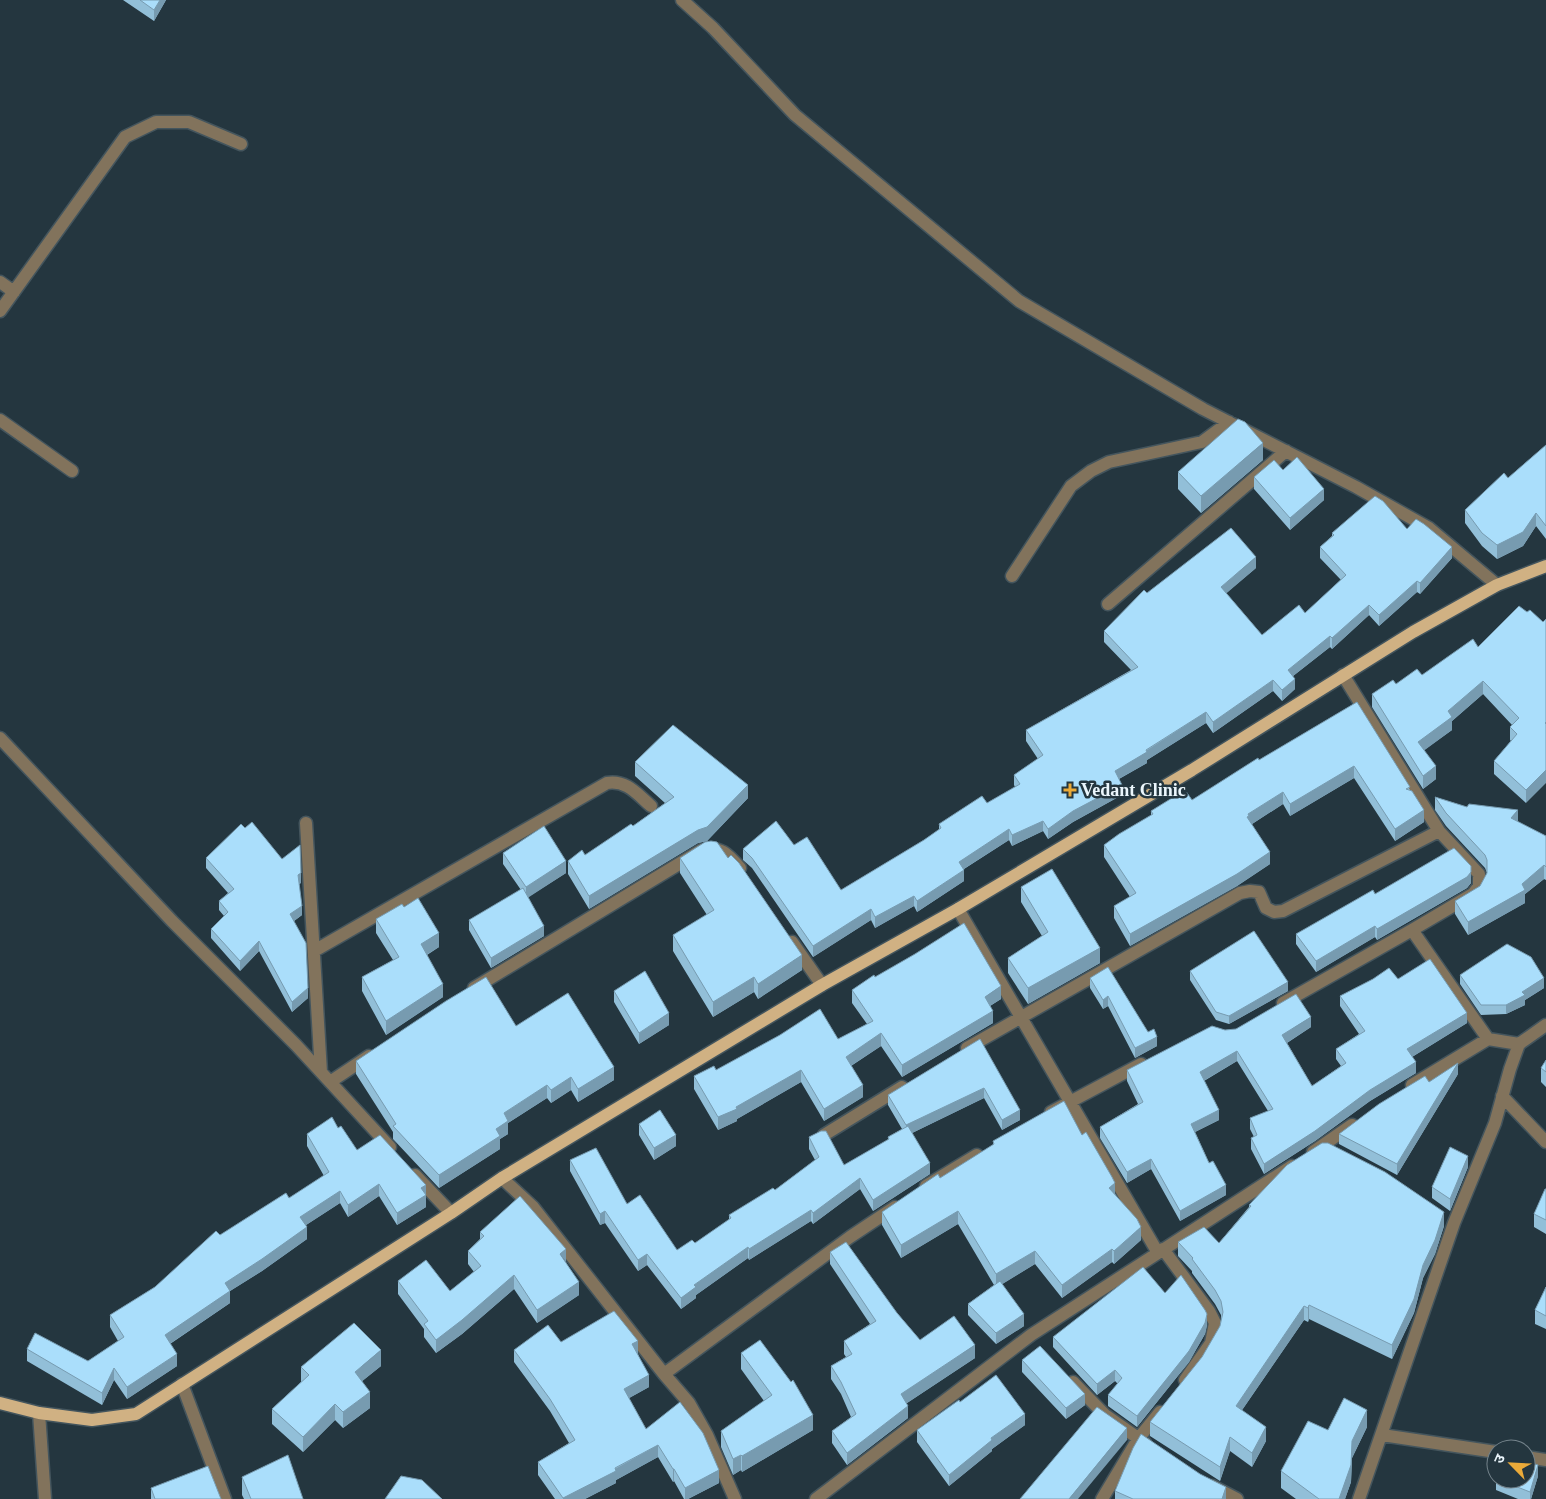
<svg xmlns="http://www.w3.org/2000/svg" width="1546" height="1499" viewBox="0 0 1546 1499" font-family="'Times New Roman','Noto Sans Devanagari',serif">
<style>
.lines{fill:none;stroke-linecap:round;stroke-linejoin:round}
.minor-casing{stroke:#44555d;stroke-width:15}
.major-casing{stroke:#44555d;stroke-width:15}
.minor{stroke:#82735c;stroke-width:12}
.major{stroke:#d0b183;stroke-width:12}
.wall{fill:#92bfd8}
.shaded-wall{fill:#779bb0}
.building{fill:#aadefb;stroke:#779bb0}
.poi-dot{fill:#eaaa39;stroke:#24363f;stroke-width:2}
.labels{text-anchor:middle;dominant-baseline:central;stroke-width:5;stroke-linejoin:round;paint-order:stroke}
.poi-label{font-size:18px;font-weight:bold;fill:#ebf6fc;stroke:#24363f;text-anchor:start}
</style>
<rect width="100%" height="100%" fill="#24363f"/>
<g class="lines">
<!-- minor casing -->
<g class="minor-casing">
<path id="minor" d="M682,0L713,28L795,115L1019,301L1203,409L1356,487L1429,528L1497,585
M0,282L14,292
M0,311L125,137L156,122H189L241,144
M0,420L72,471
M1012,576L1071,486L1091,471L1109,462L1202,442L1229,422
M1108,604L1286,451
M0,738L172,921L296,1045L390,1147
M306,823L321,1072
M1412,930L1488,1039
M792,942L822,985
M314,951L607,783C627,780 637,794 651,806
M474,988L702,850C721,846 728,854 740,868
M1283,1003L1412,930L1473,894L1479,886V874L1439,831L1343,675
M967,1048L1240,893L1250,891L1259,892L1266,908L1274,912L1283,911L1439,831
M330,1082L369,1056
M1412,1085L1488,1039L1519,1044
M1502,1096L1546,1142
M1051,1112L1141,1064
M824,1135L902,1087
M1313,1152L1352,1125
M415,1175L451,1213
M502,1178L533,1207L664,1374L689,1403L707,1435L735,1499
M926,1186L977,1155
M1163,1249L1209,1311L1215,1323L1211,1343L1185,1380
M1158,1253L1292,1166
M664,1374L850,1237L895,1207
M1073,1382L1105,1415L1145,1443
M182,1384L225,1499
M39,1413L45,1499
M1382,1435L1496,1452
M1526,1457L1546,1460
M1212,1486L1237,1499
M816,1499L1031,1335L1158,1253L958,909
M1102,1499L1138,1439L1160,1412
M1359,1499L1454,1223L1495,1123L1510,1069L1519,1044L1546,1025"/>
</g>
<!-- major casing -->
<g class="major-casing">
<path id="major" d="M0,1403L39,1413L92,1420L136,1414L451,1213L502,1178L822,985L958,909L1192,770L1413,632L1497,585L1546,566"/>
</g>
<!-- minor -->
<use href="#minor" class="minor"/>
<!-- major -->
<use href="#major" class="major"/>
</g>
<!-- wall -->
<path class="wall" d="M123,0H166L154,21Z
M1546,445V539L1536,526L1523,546L1497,559L1482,546L1465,523V510L1508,478Z
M1263,460L1201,513L1178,489V472Z
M1283,470L1324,500L1290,530L1254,489V477Z
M1407,529L1452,558L1420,594L1417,592L1379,626L1369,615L1332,649L1330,647L1293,676L1295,689L1282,701L1273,691L1213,733L1206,723L1147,760V763L1119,779L1122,795L1073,822L1048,839L1043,831L1012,846L1009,840L964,869V881L917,912L914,906L875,928L871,920L813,957L752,868L743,860V849L794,845L841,890L924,840L939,830V824L987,803L1015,787L1014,785V775L1038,759L1026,741V730L1131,670L1104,642V631L1147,593L1256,568L1226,593L1262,635L1305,613L1341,580L1320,558V547L1332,536V533Z
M1527,612L1526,803L1494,774V761L1511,741L1510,740V727L1512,725L1483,694L1452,721V730L1424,750L1436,779L1423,789L1372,707V694L1422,675L1478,647Z
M1357,702L1410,790L1424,822L1395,841L1354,778L1290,816L1283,804L1252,824L1270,864L1237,886L1130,946L1114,918V906L1130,897L1104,857V845L1151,816V811L1192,800L1259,760Z
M635,762L748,798L707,841L698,843L589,909L568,874V861L585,855L633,826L665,803L635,776Z
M1435,797L1467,807L1518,822L1546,836V880L1544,879L1525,894V903L1468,935L1455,914V901L1480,886L1487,873L1485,868L1446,826L1435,810Z
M503,853L566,873L528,897L544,936L491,968L469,930V920L521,890L503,864Z
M206,858L301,883L299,884L302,915L294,921L308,998L292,1012L259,951L240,971L211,938V929L224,916L219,910V901L228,893L206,868Z
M680,858L802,970L758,999L754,992L713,1017L673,951V935L707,915L680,873Z
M1471,883L1467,888L1377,940L1375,937L1316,972L1296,944V934L1375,894Z
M1021,887L1100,963L1028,1004L1008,973V958L1042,936L1021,902Z
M404,907L439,947L427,955L443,997L386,1035L362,991V977L393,960L376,933V919Z
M1190,971L1288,991L1229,1024L1216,1020L1190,980Z
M1460,975L1544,988L1525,1000V1005L1506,1014L1481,1015L1460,984Z
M875,977L1001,999L990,1006L993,1023L902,1077L881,1046L851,1066L863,1097L824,1121L801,1082L737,1119V1121L718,1130L694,1089V1076L838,1039L867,1024L852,1003V990Z
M1090,978L1148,1032L1157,1046L1135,1058L1108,1006L1103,1009L1090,988Z
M1398,979L1467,1023L1412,1057L1416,1073L1370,1101L1315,1141L1264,1174L1251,1149V1138L1254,1137L1250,1129V1118L1268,1111L1237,1061L1204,1081L1219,1120L1195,1132L1209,1163L1226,1195L1180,1221L1151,1169L1127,1183L1100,1138V1127L1138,1104L1127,1081V1070L1225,1030L1311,1027L1287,1043L1312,1086L1341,1066L1336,1059V1049L1359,1034L1340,1006V996Z
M614,991L669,1025L639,1044L614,1002Z
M516,1026L614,1080L578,1102L571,1090L551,1103L547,1098L508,1123V1134L500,1139V1149L439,1188L393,1139V1132L356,1074V1061Z
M980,1039L1020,1120L1002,1130L984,1098L912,1133L930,1174L873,1211L860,1189L813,1224L811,1221L749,1260L748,1258L696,1295V1298L681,1309L647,1265L638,1271L605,1223L600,1225L570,1171V1160L627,1204L677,1250L695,1243L729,1220V1215L775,1190L815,1160L809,1149V1137L844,1165L888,1140V1137L902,1129L888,1105V1095Z
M1546,1060V1087L1541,1082V1068Z
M1458,1074L1397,1175L1339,1144V1134L1429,1082Z
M639,1124L676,1146L654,1160L639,1135Z
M338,1128L357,1150L426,1207L397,1225L379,1196L348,1217L340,1203L306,1225L307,1239L262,1271L230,1291V1303L170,1344L177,1366L127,1399L114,1380L102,1405L27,1361V1349L88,1361L118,1341L110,1327V1315L155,1287L220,1235L289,1198L324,1176L307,1146V1134Z
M1082,1135L1141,1240L1114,1264L1112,1262L1062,1298L1035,1264L1002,1284L1024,1326L996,1344L968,1315V1304L994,1285L958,1224L901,1258L882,1225V1212L940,1178L993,1145V1141Z
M1468,1167L1450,1211L1432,1198V1187Z
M1546,1189V1234L1534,1227V1214Z
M1249,1205L1444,1226L1435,1254L1423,1278L1414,1313L1392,1359L1309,1319L1308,1322L1304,1320L1242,1410L1266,1441L1252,1467L1230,1451L1220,1481L1150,1436V1422L1202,1357L1220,1326L1221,1319V1315L1215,1304L1192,1273V1271L1178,1256V1242L1219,1243L1249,1207Z
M480,1232L566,1262L579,1295L537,1323L514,1289L462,1334L436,1353L424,1337V1329L398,1294V1281L450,1291L474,1272L468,1264V1251L480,1239Z
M830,1252L897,1313L920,1340L975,1358L907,1403L908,1418L847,1465L832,1443V1431L851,1417L841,1394L831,1379V1366L846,1357L844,1354V1341L870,1324L830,1264Z
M1546,1287V1329L1535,1324V1310Z
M1165,1293L1207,1325L1205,1334L1189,1362L1137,1427L1108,1406V1395L1118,1384L1115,1381L1097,1395L1053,1347V1337Z
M561,1342L638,1354L649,1387L629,1398L646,1429L719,1483L688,1499H684L674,1481L673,1482L658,1457L616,1480V1483L585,1499H555L538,1475V1462L569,1443L550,1411L514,1362V1350Z
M741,1353L813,1430L742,1472L741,1470L733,1475L721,1447V1431L764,1401L741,1369Z
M1022,1360L1085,1405L1066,1419L1022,1372Z
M381,1366L362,1381L370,1408L343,1428L335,1420L303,1452L272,1424V1409L301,1382V1367Z
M960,1402L1025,1425L992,1449V1451L949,1486L917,1442V1430Z
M1367,1427L1352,1458L1351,1482L1345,1499H1296L1281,1488V1471L1328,1430Z
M1496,1465V1479H1526L1538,1476L1531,1499H1518L1496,1490Z
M242,1477L303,1499H244L242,1495Z
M151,1488L221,1499H151Z
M1115,1491L1226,1499H1115Z"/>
<!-- shaded-wall -->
<path class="shaded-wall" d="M160,0H166L154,21V10Z
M1263,443V460L1201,513V496Z
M1324,489V500L1290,530V518Z
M1536,513V526L1523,546L1497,559V545Z
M1452,547V558L1420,594V583Z
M1256,557V568L1221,598V587Z
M1417,581V592L1379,626V615Z
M1369,605V615L1332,649V638Z
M1330,636V647L1288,680V670Z
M1295,679V689L1282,701V690Z
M1273,680V691L1213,733V722Z
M1483,681V694L1452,721V730L1418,755V742L1448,711Z
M1206,712V723L1147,760V763L1115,781V771Z
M1354,766V778L1290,816V804Z
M1436,766V779L1423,789V776Z
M1546,770V783L1526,803V790Z
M748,785V798L707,841L698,843L589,909V896Z
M1122,785V795L1073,822L1048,839V829L1073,811Z
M1283,792V804L1249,826L1247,817L1248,814Z
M1424,810V822L1395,841V829Z
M1518,810V823L1511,818Z
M1043,821V831L1012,846V835Z
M1009,829V840L959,872V862Z
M1270,852V864L1237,886L1130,946V934Z
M566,861V873L526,899V887Z
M1544,865V879L1525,894V903L1468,935V922L1522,884Z
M964,870V881L917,912V901Z
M1471,872V883L1467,888L1377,940V929Z
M301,873V883L298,884V875Z
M914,896V906L875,928V917Z
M302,906V915L290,924V914Z
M871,909V920L813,957V946Z
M544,926V936L491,968V958Z
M1375,926V937L1316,972V961Z
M439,933V947L421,958V944Z
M259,941V951L240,971V961Z
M1100,948V963L1028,1004V988Z
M802,955V970L758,999V984Z
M754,977V992L713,1017V1002Z
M1544,978V988L1525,1000V1005L1506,1014V1005L1522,992Z
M1288,982V991L1229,1024V1016Z
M443,984V997L386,1035V1021Z
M1001,986V999L985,1009V997Z
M308,988V998L292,1012V1002Z
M1108,996V1006L1103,1009V1000Z
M993,1011V1023L902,1077V1065Z
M669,1013V1025L639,1044V1033Z
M1467,1013V1023L1407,1060V1049Z
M1311,1017V1027L1282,1046V1035Z
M881,1033V1046L846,1069V1057Z
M1157,1037V1046L1135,1058V1048Z
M1237,1051V1061L1200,1083V1072Z
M1416,1062V1073L1370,1101L1315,1141L1264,1174V1164L1370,1090Z
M1458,1063V1074L1397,1175V1164Z
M614,1067V1080L578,1102V1089Z
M801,1070V1082L737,1119V1121L718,1130V1117Z
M571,1077V1090L551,1103V1090Z
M547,1085V1098L508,1123V1134L500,1139V1149L439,1188V1175L496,1129L504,1113Z
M863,1085V1097L824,1121V1109Z
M984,1088V1098L906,1136V1125Z
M1020,1110V1120L1002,1130V1120Z
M1219,1110V1120L1191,1134V1124Z
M676,1135V1146L654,1160V1148Z
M1468,1156V1167L1450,1211V1199Z
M1151,1159V1169L1127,1183V1172Z
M930,1163V1174L873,1211V1200Z
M860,1178V1189L813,1224V1213Z
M1115,1183V1197L1109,1188Z
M379,1184V1196L348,1217V1205Z
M426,1185V1207L397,1225V1213L421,1188Z
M1226,1185V1195L1180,1221V1211Z
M340,1191V1203L300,1229V1217Z
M811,1210V1221L749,1260V1249Z
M605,1211V1223L600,1225V1214Z
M958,1211V1224L901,1258V1245Z
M1444,1212V1226L1435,1254L1423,1278L1414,1313L1392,1359V1345Z
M307,1227V1239L262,1271L230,1291V1303L165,1347V1335L225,1283Z
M1141,1227V1240L1114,1264V1251Z
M748,1247V1258L696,1295V1298L681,1309V1298L694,1285Z
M566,1249V1262L560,1254Z
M1112,1249V1262L1062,1298V1285Z
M1035,1251V1264L996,1288V1274Z
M647,1254V1265L638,1271V1260Z
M514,1275V1289L462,1334L436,1353V1340Z
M579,1282V1295L537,1323V1310Z
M1309,1305V1319L1308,1322V1308Z
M1304,1306V1320L1236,1419V1406Z
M1024,1314V1326L996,1344V1333Z
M1207,1314V1325L1205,1334L1189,1362L1137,1427V1416Z
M638,1341V1354L632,1357V1344Z
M975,1345V1358L901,1407V1394Z
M381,1350V1366L355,1387V1372Z
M177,1354V1366L127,1399V1387Z
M114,1368V1380L102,1405V1393Z
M1115,1370V1381L1097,1395V1384Z
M649,1375V1387L624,1401V1389Z
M370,1392V1408L343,1428V1412Z
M1085,1394V1405L1066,1419V1408Z
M335,1404V1420L303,1452V1437Z
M908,1406V1418L847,1465V1453Z
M1367,1410V1427L1352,1458L1351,1482L1345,1499H1339L1352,1441Z
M1025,1414V1425L992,1449V1451L949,1486V1475L991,1438Z
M813,1415V1430L742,1472V1456Z
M1266,1427V1441L1252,1467V1453Z
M1127,1428V1440L1078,1499H1069Z
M1230,1437V1451L1220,1481V1467Z
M658,1445V1457L616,1480V1483L585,1499H563V1498Z
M741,1455V1470L733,1475V1459Z
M1538,1465V1476L1531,1499H1530V1492Z
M673,1469H674V1481L673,1482Z
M719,1470V1483L688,1499H685V1488Z
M1226,1487V1499H1222Z"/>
<!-- building -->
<path class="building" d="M140,0H160L154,10Z
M1238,419L1245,422L1263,443L1201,496L1178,472Z
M1546,445V526L1536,513L1523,532L1497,545L1482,533L1465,510L1504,473L1508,478Z
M1297,457L1324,489L1290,518L1254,477L1274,460L1283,470Z
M1375,496L1383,501L1407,529L1416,519L1424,524L1452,547L1420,583L1417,581L1379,615L1369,605L1332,638L1330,636L1288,670L1295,679L1282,690L1273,680L1213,722L1206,712L1146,750L1147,752L1115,771L1122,785L1073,811L1048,829L1043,821L1012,835L1009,829L959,862L964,870L917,901L914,896L875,917L871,909L813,946L752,858L743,849L776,821L794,845L807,837L841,890L924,840L941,828L939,824L982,796L987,803L1020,784L1014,775L1043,755L1026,730L1138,667L1104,631L1144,590L1147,593L1231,528L1256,557L1221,587L1262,635L1299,605L1305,613L1346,575L1320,547L1334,535L1332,533Z
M1519,606L1527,612L1530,610L1543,622L1546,619V722L1545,723L1546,724V770L1526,790L1494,761L1517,734L1510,727L1519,718L1483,681L1448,711L1452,717L1418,742L1436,766L1423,776L1372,694L1393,680L1396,684L1417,669L1422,675L1473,639L1478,647Z
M1357,702L1410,787L1406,789L1412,791L1424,810L1395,829L1354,766L1290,804L1283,792L1248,814L1249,816L1247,817L1270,852L1237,874L1130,934L1114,906L1136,893L1104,845L1119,834L1153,814L1151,811L1185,790L1192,800L1258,758L1259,760Z
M673,725L748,785L707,827L698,830L589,896L568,861L582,850L585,855L631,824L633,826L674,797L635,762Z
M1435,797L1467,807L1469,804L1518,810L1511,818L1546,836V867L1544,865L1522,884L1525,890L1468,922L1455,901L1480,886L1487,873V860L1485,855L1446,813Z
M252,822L282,859L300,845L301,873L298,875L302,906L290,914L306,943L308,988L292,1002L259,941L240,961L211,929L228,912L219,901L234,889L206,858L241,824L245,828Z
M544,826L566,861L526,887L503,853Z
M711,841L717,842L728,858L731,855L739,863L802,955L758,984L754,977L713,1002L673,935L714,910L680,858L705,842Z
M1454,848L1471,866V872L1467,877L1377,929L1375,926L1316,961L1296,934L1373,890L1375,894Z
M1052,869L1100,948L1028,988L1008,958L1048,932L1021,887Z
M523,888L544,926L491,958L469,920Z
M418,898L439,933L421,944L443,984L386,1021L362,977L399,957L376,919L402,904L404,907Z
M964,923L1001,986L985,997L993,1011L902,1065L881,1033L846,1057L863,1085L824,1109L801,1070L736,1107L737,1109L718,1117L694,1076L714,1066L716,1070L780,1035L820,1009L838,1039L873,1021L852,990L874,975L875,977L915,954Z
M1254,931L1288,982L1229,1016L1216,1012L1190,971Z
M1507,944L1531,957L1544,978L1522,992L1525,995L1506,1005H1481L1460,975Z
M1430,959L1467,1013L1407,1049L1416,1062L1370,1090L1315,1131L1264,1164L1251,1138L1257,1135L1250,1118L1273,1109L1237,1051L1200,1072L1219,1110L1191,1124L1209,1163L1213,1161L1226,1185L1180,1211L1151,1159L1127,1172L1100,1127L1143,1102L1127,1070L1212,1026L1225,1030L1236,1029L1296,994L1311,1017L1282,1035L1312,1086L1346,1063L1336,1049L1365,1031L1340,996L1373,979L1389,968L1398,979Z
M1108,967L1148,1032L1154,1029L1157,1037L1135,1048L1108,996L1103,1000L1090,978Z
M645,971L669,1013L639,1033L614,991Z
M486,977L516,1026L568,993L614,1067L578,1089L571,1077L551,1090L547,1085L504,1113L508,1121L496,1129L500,1136L439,1175L393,1126L396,1124L356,1061L446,1001Z
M980,1039L1020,1110L1002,1120L984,1088L906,1125L888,1095Z
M1546,1060V1072L1541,1068Z
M1458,1063L1397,1164L1339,1134L1379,1104L1425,1076L1429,1082Z
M1064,1101L1082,1135L1086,1132L1112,1177L1115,1183L1109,1188L1137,1219L1141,1227L1114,1251L1112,1249L1062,1285L1035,1251L996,1274L958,1211L901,1245L882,1212L938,1174L940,1178L994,1144L993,1141Z
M660,1110L676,1135L654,1148L639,1124Z
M332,1117L338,1128L341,1126L357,1150L380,1135L426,1185L421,1188L426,1195L397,1213L379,1184L348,1205L340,1191L300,1217L307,1227L262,1259L225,1283L230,1291L165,1335L177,1354L127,1387L114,1368L102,1393L27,1349L35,1333L88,1361L124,1337L110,1315L155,1287L216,1231L220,1235L286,1193L289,1198L329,1172L307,1134Z
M908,1126L930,1163L873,1200L860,1178L813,1213L811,1210L749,1249L748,1247L694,1285L696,1287L681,1298L647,1254L638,1260L605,1211L600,1214L570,1160L596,1148L627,1204L640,1195L677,1250L692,1240L695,1243L731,1218L729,1215L773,1188L775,1190L819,1157L809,1137L821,1131H826L844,1165L889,1139L888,1137Z
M1322,1143H1328L1385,1172L1444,1212L1435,1240L1423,1265L1414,1299L1392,1345L1309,1305L1308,1308L1304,1306L1236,1406L1266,1427L1252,1453L1230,1437L1220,1467L1150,1422L1202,1357L1220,1326L1223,1312L1221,1301L1215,1290L1192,1259L1193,1258L1178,1242L1204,1227L1219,1243L1251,1206L1249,1205L1287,1165Z
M1450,1147L1468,1156L1450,1199L1432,1187Z
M1545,1189H1546V1220L1534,1214Z
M520,1196L566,1249L560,1254L579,1282L537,1310L514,1275L462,1320L436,1340L424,1324L428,1321L398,1281L426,1260L450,1291L481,1266L468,1251L484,1236L480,1232Z
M846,1242L897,1313L920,1340L954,1316L975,1345L901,1394L908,1406L847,1453L832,1431L856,1414L841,1382L831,1366L852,1354L844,1341L876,1321L830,1252Z
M1143,1267L1165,1293L1181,1275L1205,1310L1207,1314L1205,1323L1189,1351L1137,1416L1108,1395L1122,1378L1115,1370L1097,1384L1053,1337Z
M1000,1281L1024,1314L996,1333L968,1304Z
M1546,1287V1316L1535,1310Z
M614,1311L638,1341L632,1344L649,1375L624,1389L646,1429L680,1402L703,1433L719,1470L685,1488L674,1469H673L658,1445L615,1468L616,1471L563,1498L538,1462L575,1440L550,1399L514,1350L548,1325L561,1342Z
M354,1323L381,1350L355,1372L370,1392L343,1412L335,1404L303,1437L272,1409L309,1375L301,1367Z
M760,1340L791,1382L793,1380L813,1415L742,1456L741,1455L733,1459L721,1431L772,1395L741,1353Z
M1040,1346L1085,1394L1066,1408L1022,1360Z
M996,1375L1025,1414L991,1438L992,1440L949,1475L917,1430L959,1400L960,1402Z
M1344,1398L1367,1410L1352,1441L1351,1465L1339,1499H1319L1281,1471L1308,1421L1328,1430Z
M1097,1407L1127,1428L1069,1499H1020Z
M1141,1434L1200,1474L1226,1487L1222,1499H1133L1115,1491L1133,1448Z
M288,1455L303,1499H251L242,1477Z
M1526,1461L1538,1465L1530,1492L1497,1479H1526Z
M208,1466L221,1499H155L151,1488Z
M401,1476L422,1480L442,1499H385Z"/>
<!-- markers -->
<path class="poi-dot" d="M1067.5 782.5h5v5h5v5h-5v5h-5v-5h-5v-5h5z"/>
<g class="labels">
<!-- poi labels -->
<g class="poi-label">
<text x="1081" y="790">Vedant Clinic</text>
</g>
</g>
<!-- north arrow -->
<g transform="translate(1511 1464) rotate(294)"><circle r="24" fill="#24363f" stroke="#74838b"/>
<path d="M0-4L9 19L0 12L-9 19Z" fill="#eaaa39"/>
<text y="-8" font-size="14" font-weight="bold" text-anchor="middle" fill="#ebf6fc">उ</text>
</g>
</svg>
